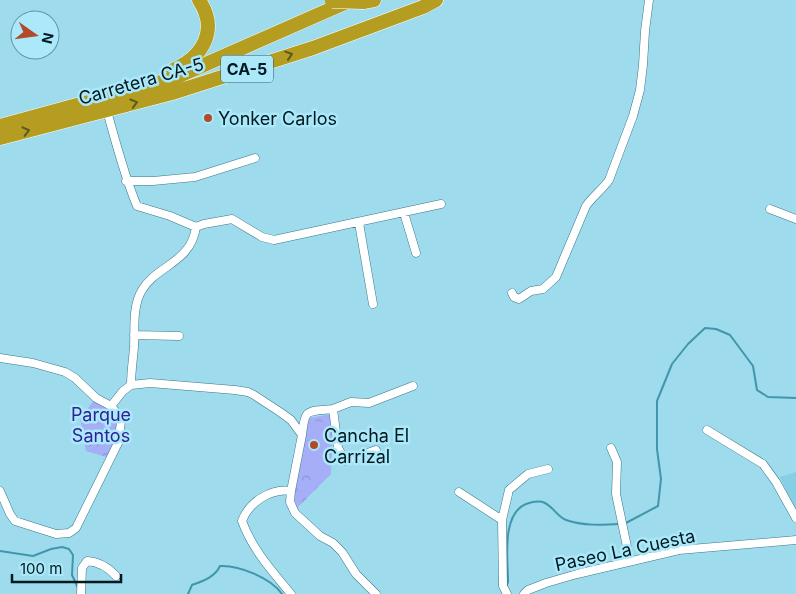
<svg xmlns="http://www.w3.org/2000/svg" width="796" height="594" viewBox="0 0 796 594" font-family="Inter,sans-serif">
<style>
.built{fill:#87cfe4}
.forest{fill:url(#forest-crowns)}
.pitch{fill:#a5aef6}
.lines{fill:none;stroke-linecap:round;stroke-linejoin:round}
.stream{stroke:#4296ac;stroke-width:2}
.street-casing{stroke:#3b7788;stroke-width:9}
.highway-casing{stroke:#fff;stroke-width:15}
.street{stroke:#fff;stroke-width:8}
.highway{stroke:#b49d20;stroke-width:14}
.highway-bridge-casing{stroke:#fff;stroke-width:15;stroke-linecap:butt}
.highway-bridge{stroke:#b49d20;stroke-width:14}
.oneway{stroke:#5a5b20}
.poi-dot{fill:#b24a28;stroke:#aae8fa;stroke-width:2}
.labels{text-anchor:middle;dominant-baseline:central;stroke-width:5;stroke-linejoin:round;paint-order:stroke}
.shield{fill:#aae8fa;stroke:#345761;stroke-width:1}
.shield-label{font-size:16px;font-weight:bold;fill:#01191f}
.street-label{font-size:18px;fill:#01191f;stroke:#aae8fa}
.poi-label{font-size:18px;fill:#01191f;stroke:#aae8fa;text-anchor:start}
.park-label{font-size:18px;fill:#302294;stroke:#aae8fa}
</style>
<defs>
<pattern id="forest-crowns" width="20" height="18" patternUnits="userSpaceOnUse" patternTransform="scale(1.25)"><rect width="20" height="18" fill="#a5aef6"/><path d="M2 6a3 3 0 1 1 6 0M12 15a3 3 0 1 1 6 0" fill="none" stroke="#8c95d2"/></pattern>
</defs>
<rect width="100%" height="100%" fill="#9ddbed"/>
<!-- built -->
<path class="built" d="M796,472V511L780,477Z"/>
<!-- forest -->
<path class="forest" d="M96,398L103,400L121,422L110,458L86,451L80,418Z
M333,414L331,474L297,508L293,491L303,419Z"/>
<!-- pitch -->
<path class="pitch" d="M305,421L328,422L323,469H299Z"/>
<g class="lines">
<!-- stream -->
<path class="stream" d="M624,524L658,506L661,479L657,449V401L672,364L688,344L705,328L716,329L730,335L753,366L757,390L768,397L796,398
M0,551L33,556L51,549L62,547L69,549L73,555L72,575L78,588
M506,587L508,582C508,561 501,514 526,504C532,502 539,500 545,503C553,507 558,517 566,520C583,526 602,525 620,524
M188,594L192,585C203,581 215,577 220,566C239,565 271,578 282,594"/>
<!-- street casing -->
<g class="street-casing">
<path id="street" d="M107,111C116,143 124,175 137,206L170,216L196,227
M126,181H153L195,177L255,158
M770,209L796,219
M404,213L416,253
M359,223L373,304
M196,227L204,224L232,219L262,237L274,240L441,204
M512,293L514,297L519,299L531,291L543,289L556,277L586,206C593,196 602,190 609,180L633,116L640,90L643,65L645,31L649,0
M134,335L179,336
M0,358L33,363L65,372L75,378L96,398L111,406L117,413L121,422L118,443L76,528L69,533L56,534L15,521L10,514L0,491
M131,385C131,372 133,360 134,347C135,328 132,307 142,290C157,265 191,263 196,227
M111,406L123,391L131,385L150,383L235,390L248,392L254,395L280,412L291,420L302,435L291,491C271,488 249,502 242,521C252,549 272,571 291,594
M333,409L351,402L369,403L413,386
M707,430L763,464L776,482L796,518
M302,435C305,407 307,412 333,409L338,448L345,461L376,450
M611,448L617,462L616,494L630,561
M291,491L290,502L295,513L320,536L333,543L342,552L356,574L376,594
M459,492L502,520
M81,594L82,568L87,561C99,562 108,567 116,576
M507,594L503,586L502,520L509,490L528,474L548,469
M524,594L528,590L546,583L577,574L679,550L796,540"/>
</g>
<!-- highway casing -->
<g class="highway-casing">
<path id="highway" d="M363,2L374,0
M173,70C203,57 219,30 199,0
M0,126L172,79L349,1
M0,138L172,93L313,48L423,7L436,0"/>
</g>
<!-- street -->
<use href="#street" class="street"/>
<!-- highway -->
<use href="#highway" class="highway"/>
<!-- highway-bridge casing -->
<g class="highway-bridge-casing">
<path id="highway-bridge" d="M332,1L363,2"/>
</g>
<!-- highway-bridge -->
<use href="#highway-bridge" class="highway-bridge"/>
</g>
<!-- one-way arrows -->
<defs><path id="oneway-chevron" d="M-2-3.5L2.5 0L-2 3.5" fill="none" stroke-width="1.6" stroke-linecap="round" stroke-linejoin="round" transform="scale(1.25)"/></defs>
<g class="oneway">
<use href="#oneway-chevron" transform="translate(289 55) rotate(-18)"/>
<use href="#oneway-chevron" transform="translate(134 103) rotate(-16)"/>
<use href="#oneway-chevron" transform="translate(26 131) rotate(-14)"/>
</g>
<!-- markers -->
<g class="poi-dot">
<circle cx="208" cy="118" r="5"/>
<circle cx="314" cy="445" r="5"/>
</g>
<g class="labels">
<!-- shield labels -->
<rect class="shield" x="221" y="55.5" width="52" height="27" rx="4"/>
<g class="shield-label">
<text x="247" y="69">CA-5</text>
</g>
<!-- street labels -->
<g class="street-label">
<text transform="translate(141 81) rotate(-16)">Carretera CA-5</text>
<text transform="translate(625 550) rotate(-12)">Paseo La Cuesta</text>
</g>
<!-- poi labels -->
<g class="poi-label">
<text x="218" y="118">Yonker Carlos</text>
<text x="324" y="435">Cancha El<tspan x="324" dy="21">Carrizal</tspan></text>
</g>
<!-- park labels -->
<g class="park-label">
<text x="101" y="414">Parque<tspan x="101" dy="21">Santos</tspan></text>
</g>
</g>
<!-- north arrow -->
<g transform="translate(35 35) rotate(104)"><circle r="24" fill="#aae8fa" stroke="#6695a2"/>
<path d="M0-4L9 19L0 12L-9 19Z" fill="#b24a28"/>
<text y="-8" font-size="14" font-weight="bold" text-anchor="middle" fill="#01191f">N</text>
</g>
<!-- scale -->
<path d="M12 574v8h109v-8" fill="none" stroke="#01191f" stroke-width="2.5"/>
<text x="20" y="574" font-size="15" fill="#01191f" stroke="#aae8fa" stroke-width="4" paint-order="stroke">100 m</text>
</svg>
